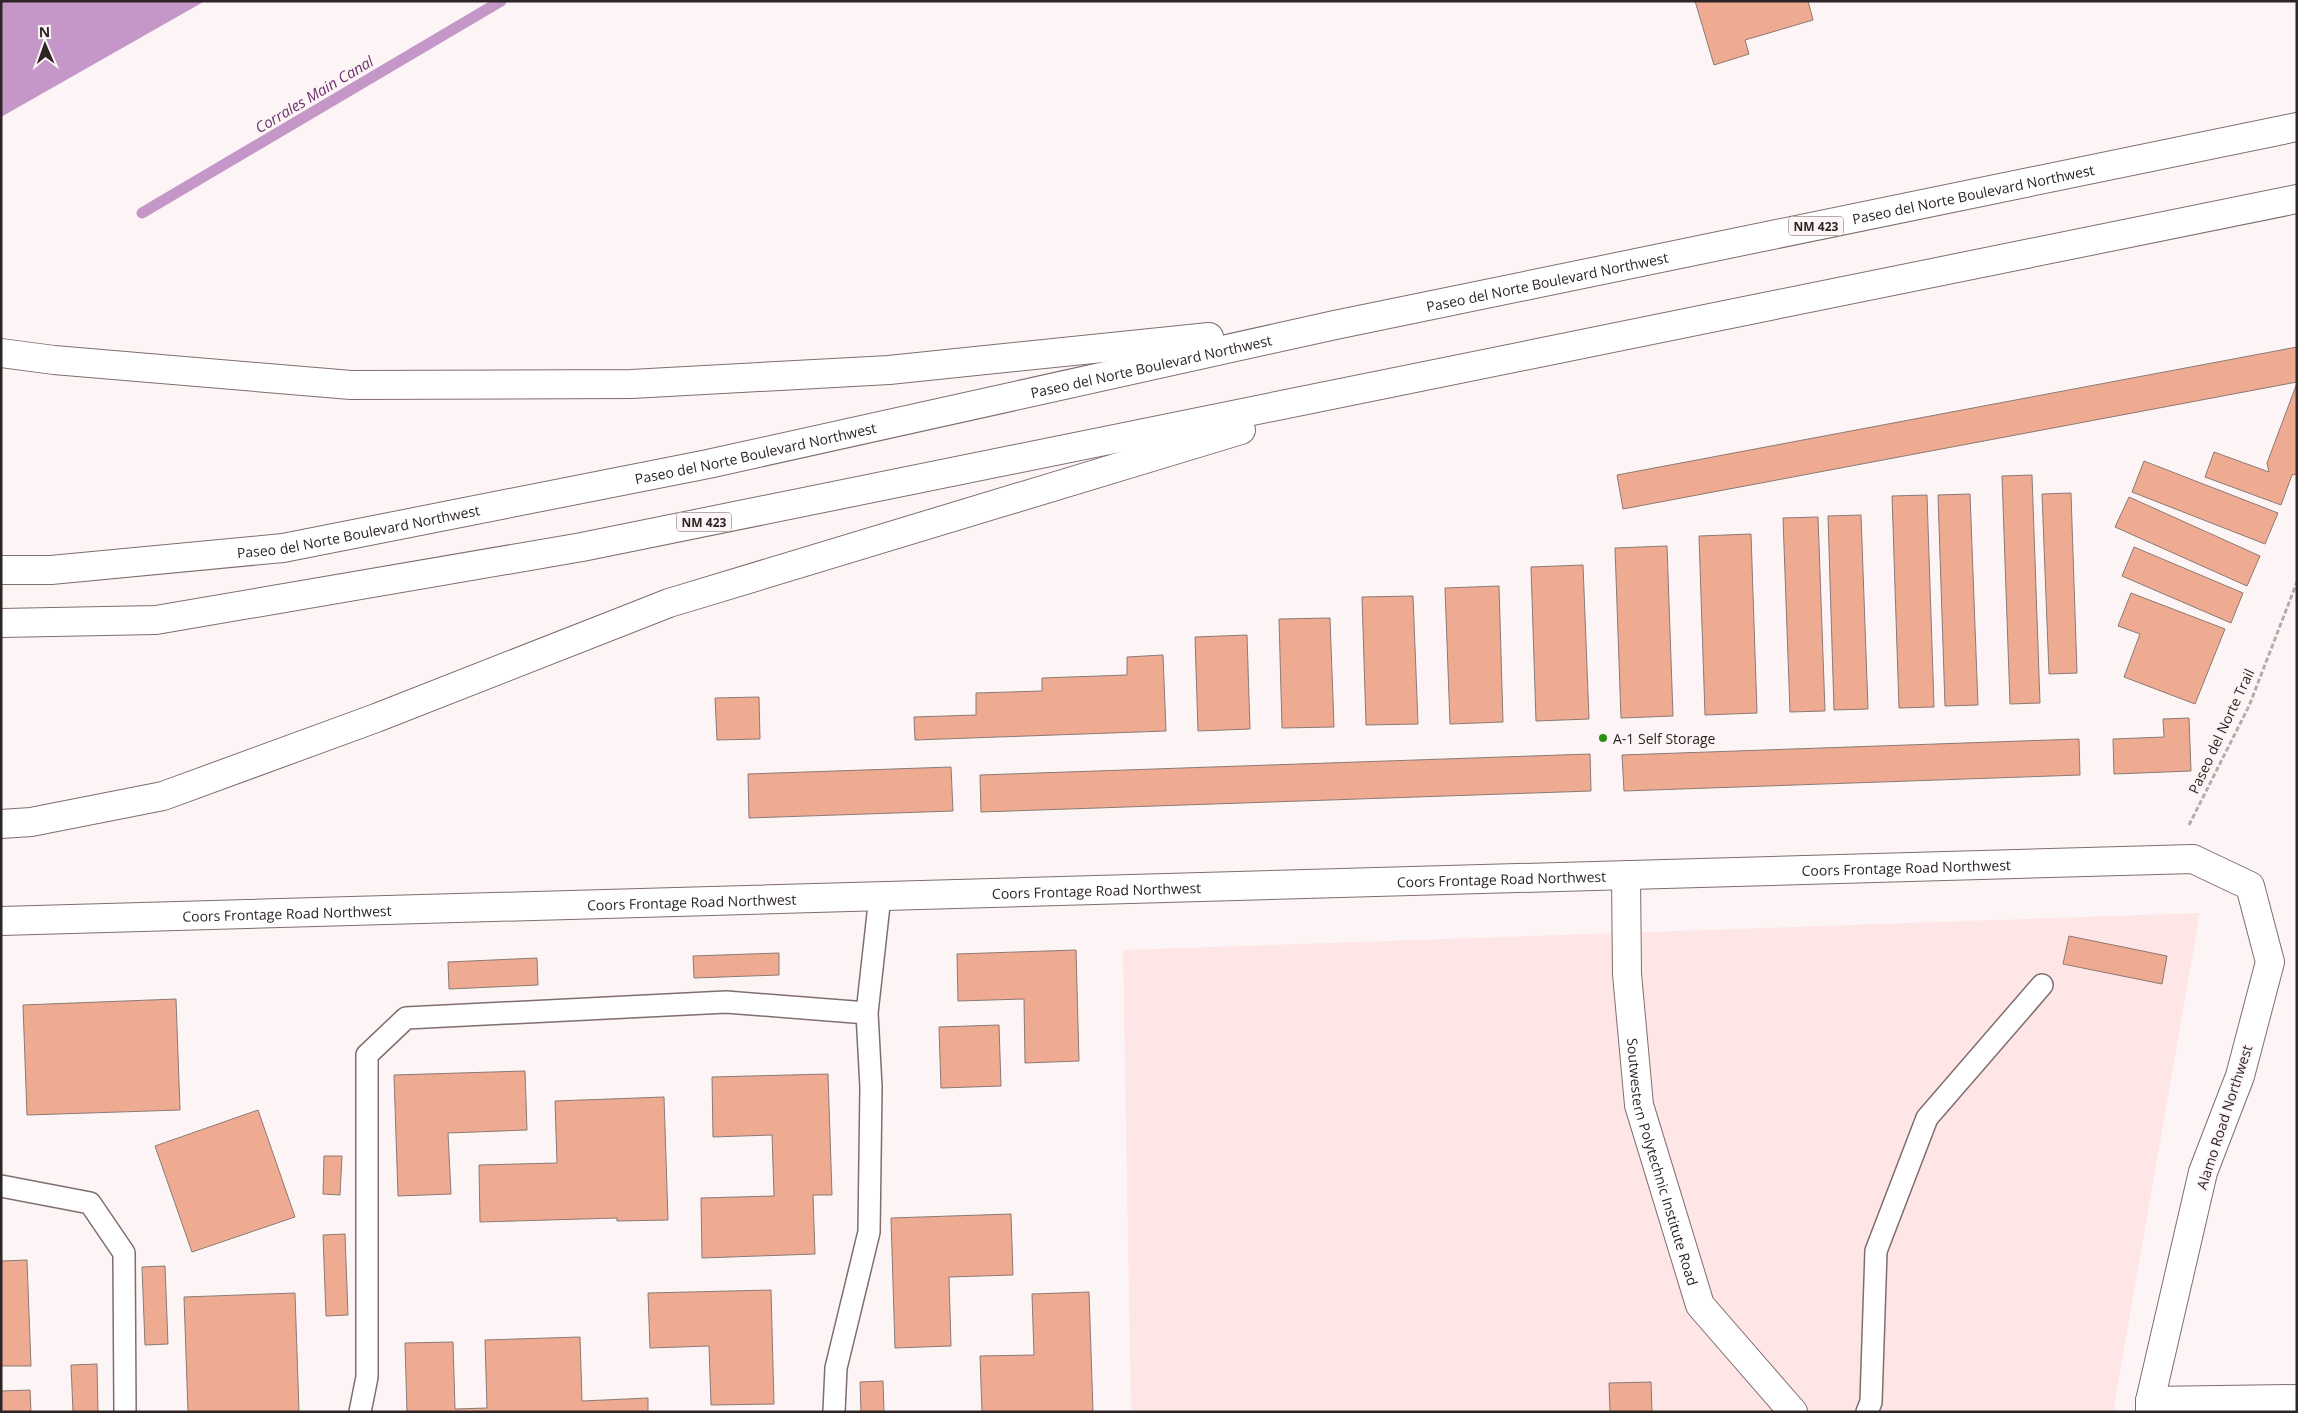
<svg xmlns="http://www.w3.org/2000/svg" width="2298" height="1413" viewBox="0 0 2298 1413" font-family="'Open Sans',sans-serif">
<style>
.built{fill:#fee5e6}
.water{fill:#c596c8}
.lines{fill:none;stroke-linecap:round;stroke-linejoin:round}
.stream{stroke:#c596c8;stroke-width:11}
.building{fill:#efaa92;stroke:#8b7a74}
.lane-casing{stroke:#806d6e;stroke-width:24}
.street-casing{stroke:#806d6e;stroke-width:30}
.highway-casing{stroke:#806d6e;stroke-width:30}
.path{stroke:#b5adad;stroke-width:3;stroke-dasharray:5 2.5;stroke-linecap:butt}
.lane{stroke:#fff;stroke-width:21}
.street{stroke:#fff;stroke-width:28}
.highway{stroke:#fff;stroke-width:28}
.poi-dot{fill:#2a9113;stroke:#fdf5f5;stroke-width:2}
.labels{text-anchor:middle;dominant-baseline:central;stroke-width:4;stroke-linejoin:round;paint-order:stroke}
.shield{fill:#fdf5f5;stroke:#6b6363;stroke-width:1}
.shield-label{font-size:12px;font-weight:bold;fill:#2d2525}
.street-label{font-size:14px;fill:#2d2525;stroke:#fdf5f5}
.poi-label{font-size:14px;fill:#2d2525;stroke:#fdf5f5;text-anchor:start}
.water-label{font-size:15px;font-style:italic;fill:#6c3371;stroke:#fdf5f5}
</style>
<rect width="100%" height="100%" fill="#fdf5f5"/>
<!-- built -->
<path class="built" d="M2200,913L2113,1412H1131L1123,950Z"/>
<!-- water -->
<path class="water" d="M1,1H205L1,117Z"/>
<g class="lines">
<!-- stream -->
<path class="stream" d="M142,213L501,1"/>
</g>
<!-- building -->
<path class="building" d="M1695,1H1808L1813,20L1745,40L1749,54L1714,65Z
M2297,347V382L1623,509L1617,475Z
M2297,383V474L2292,475L2281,505L2205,477L2214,452L2269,472L2267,463Z
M2144,461L2278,513L2265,544L2132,492Z
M2032,475L2040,703L2010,704L2002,476Z
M2071,493L2077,673L2049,674L2042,494Z
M1970,494L1978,705L1945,706L1938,495Z
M1927,495L1934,707L1899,708L1892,496Z
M2129,497L2260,556L2247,586L2115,527Z
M1861,515L1868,709L1834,710L1828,516Z
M1818,517L1825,711L1790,712L1783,518Z
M1751,534L1757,713L1705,715L1699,536Z
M1667,546L1673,716L1621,718L1615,548Z
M2134,547L2243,593L2231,623L2122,576Z
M1583,565L1589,719L1536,721L1531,567Z
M1499,586L1503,722L1450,724L1445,588Z
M2131,593L2225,629L2195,704L2124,677L2140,634L2118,626Z
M1413,596L1418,724L1366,725L1362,597Z
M1330,618L1334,727L1282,728L1279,619Z
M1247,635L1250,729L1198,731L1195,637Z
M1163,655L1166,731L915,740L914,717L976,715V693L1042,691V678L1127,675V657Z
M759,697L760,739L717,740L715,698Z
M2189,718L2191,771L2114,774L2113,739L2164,737L2163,719Z
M2079,739L2080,775L1624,791L1622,755Z
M1590,754L1591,791L981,812L980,775Z
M951,767L953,811L749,818L748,774Z
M2069,936L2167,956L2162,984L2063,964Z
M1076,950L1079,1061L1025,1063L1024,999L958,1001L957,954Z
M779,953V975L694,978L693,956Z
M537,958L538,985L449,989L448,962Z
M176,999L180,1110L27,1115L23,1005Z
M999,1025L1001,1086L941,1088L939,1027Z
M525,1071L527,1130L448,1133L451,1194L398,1196L394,1075Z
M828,1074L832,1195H813L815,1254L702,1258L701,1198L774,1196L772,1135L713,1137L712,1077Z
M664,1097L668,1220L617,1221V1218L480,1222L479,1165L557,1163L555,1101Z
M258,1110L295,1217L192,1252L155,1146Z
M324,1156H342L340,1195L323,1194Z
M1011,1214L1013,1275L949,1277L951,1346L895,1348L891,1218Z
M345,1234L348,1315L326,1316L323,1235Z
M27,1260L31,1366H1V1261Z
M165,1266L168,1344L145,1345L142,1267Z
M771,1290L774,1404L711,1405L709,1346L650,1348L648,1293Z
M1089,1292L1093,1412H982L980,1356L1034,1355L1032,1294Z
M295,1293L299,1412H188L184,1297Z
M580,1337L582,1401L648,1398V1412H407L405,1343L453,1342L455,1409L487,1408L485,1340Z
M97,1364L98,1412H73L71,1365Z
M883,1381L884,1412H861L860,1382Z
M1651,1382L1652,1412H1610L1609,1383Z
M30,1390L31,1412H1V1391Z"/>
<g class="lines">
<!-- lane casing -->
<g class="lane-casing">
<path id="lane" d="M1,1186L90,1203L124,1253L125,1412
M360,1412L367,1377V1055L406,1018L726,1002L867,1013
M834,1412L836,1368L869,1232L871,1087L867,1013L880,896
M1867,1412L1871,1402L1876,1251L1927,1118L2042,985"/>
</g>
<!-- street casing -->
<g class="street-casing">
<g id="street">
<path id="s1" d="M1626,875L1627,974L1639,1105L1700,1305L1793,1412"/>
<path id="s2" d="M1,921L2193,859L2250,886L2270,962L2240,1076L2203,1172L2150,1401V1412"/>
<path d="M2150,1401L2297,1399"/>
</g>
</g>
<!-- highway casing -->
<g class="highway-casing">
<g id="highway">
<path d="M1,353L54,360L351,385L631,384L889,370L1209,337"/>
<path id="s3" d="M1,570H51L283,548L708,464L1335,325L2297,127"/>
<path d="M1,623L156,620L582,547L2297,199"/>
<path d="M1,824L31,822L163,796L376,718L669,603L1241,430"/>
</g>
</g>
<!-- path -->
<path class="path" d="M2189,825L2249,706L2297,582"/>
<!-- lane -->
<use href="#lane" class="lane"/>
<!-- street -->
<use href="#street" class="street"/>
<!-- highway -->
<use href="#highway" class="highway"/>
</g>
<!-- markers -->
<circle class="poi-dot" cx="1603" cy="738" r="5"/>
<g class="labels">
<!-- shield labels -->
<g class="shield">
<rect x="1788.5" y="216.5" width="55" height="19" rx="4"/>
<rect x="676.5" y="512.5" width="55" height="19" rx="4"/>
</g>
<g class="shield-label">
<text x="1816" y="226">NM 423</text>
<text x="704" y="522">NM 423</text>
</g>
<!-- street labels -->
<g class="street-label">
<text stroke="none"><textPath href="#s3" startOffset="2010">Paseo del Norte Boulevard Northwest</textPath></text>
<text stroke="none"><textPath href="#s3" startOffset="1575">Paseo del Norte Boulevard Northwest</textPath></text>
<text stroke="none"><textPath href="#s3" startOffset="1170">Paseo del Norte Boulevard Northwest</textPath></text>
<text stroke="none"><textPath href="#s3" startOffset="765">Paseo del Norte Boulevard Northwest</textPath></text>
<text stroke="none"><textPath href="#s3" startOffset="360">Paseo del Norte Boulevard Northwest</textPath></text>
<text transform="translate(2221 731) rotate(-65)">Paseo del Norte Trail</text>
<text stroke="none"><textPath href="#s2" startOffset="1906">Coors Frontage Road Northwest</textPath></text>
<text stroke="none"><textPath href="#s2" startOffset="1501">Coors Frontage Road Northwest</textPath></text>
<text stroke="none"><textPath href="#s2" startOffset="1096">Coors Frontage Road Northwest</textPath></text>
<text stroke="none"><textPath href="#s2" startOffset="691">Coors Frontage Road Northwest</textPath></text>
<text stroke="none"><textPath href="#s2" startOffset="286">Coors Frontage Road Northwest</textPath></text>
<text transform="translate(2224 1117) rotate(-72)">Alamo Road Northwest</text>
<text stroke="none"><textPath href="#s1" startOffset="291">Soutwestern Polytechnic Institute Road</textPath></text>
</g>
<!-- poi labels -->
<g class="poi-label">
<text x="1613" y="738">A-1 Self Storage</text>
</g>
<!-- water labels -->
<g class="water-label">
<text transform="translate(314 94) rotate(-31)">Corrales Main Canal</text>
</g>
</g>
<!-- border -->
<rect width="2298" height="1413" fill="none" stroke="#2d2525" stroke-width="5"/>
<!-- north arrow -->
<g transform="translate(45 45) rotate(358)" stroke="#fdf5f5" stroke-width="4" paint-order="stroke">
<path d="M0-4L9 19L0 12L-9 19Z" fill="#2d2525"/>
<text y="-8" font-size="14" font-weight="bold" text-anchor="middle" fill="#2d2525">N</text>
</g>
</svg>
